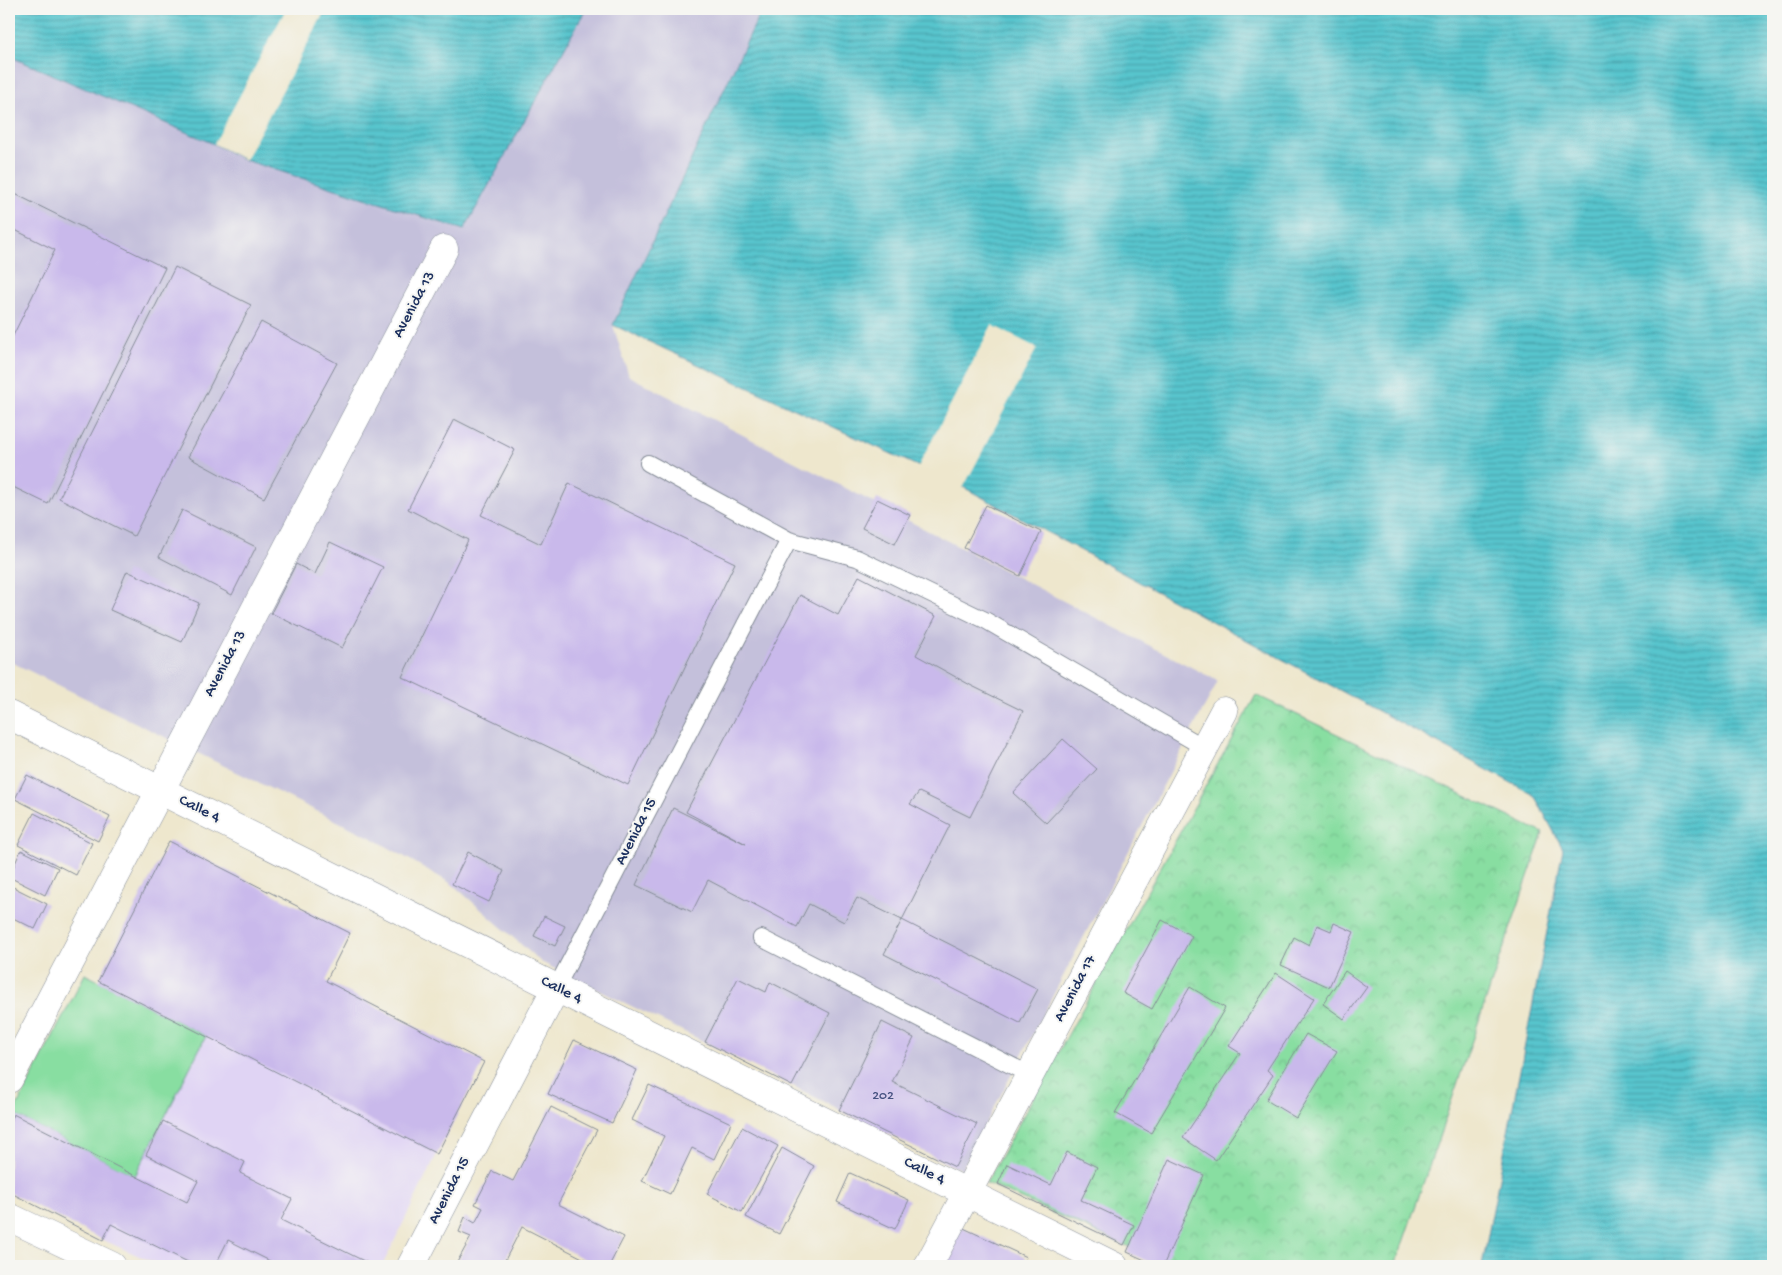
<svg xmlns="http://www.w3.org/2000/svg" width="1782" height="1275" viewBox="0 0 1782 1275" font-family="'Gochi Hand',sans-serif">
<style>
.built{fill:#e0d4f4}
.industrial{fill:#c4c0db}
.park{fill:url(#park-crowns);stroke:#528680}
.pitch{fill:#88dea1;stroke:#528680}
.water{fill:url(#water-rules);stroke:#3a7a96}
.pier{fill:#eee7cd}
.building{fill:#c9b9eb}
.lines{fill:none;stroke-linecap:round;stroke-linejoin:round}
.lane-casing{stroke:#848b96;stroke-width:18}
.street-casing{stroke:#848b96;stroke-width:29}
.secondary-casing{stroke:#848b96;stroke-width:29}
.lane{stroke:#fff;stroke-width:16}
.street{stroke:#fff;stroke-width:28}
.secondary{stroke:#fff;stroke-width:28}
.labels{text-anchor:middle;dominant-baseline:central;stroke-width:4;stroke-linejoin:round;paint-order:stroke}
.number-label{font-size:14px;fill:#465281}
.street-label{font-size:16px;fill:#1b2f5e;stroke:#f6f6f2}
</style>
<defs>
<pattern id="park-crowns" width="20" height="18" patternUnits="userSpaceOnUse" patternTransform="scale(1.25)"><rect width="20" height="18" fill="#88dea1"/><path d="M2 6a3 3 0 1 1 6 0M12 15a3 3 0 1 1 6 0" fill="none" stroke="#75bf8d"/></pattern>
<pattern id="water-rules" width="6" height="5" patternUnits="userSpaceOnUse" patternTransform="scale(1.25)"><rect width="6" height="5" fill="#58c5cd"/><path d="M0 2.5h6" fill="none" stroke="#48a0aa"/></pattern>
</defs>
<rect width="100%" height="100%" fill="#f6f6f2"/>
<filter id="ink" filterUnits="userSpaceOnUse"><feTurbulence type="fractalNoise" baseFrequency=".02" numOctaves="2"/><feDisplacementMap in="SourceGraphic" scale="10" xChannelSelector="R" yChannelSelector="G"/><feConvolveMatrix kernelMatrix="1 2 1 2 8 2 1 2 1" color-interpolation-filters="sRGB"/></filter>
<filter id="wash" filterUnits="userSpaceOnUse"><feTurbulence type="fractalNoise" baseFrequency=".0096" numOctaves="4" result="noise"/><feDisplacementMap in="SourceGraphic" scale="20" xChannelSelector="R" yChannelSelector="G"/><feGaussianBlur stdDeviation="1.12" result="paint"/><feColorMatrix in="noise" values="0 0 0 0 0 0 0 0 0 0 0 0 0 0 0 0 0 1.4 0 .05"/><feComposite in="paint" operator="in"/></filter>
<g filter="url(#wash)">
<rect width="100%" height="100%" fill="#eee7cd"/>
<!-- built -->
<path class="built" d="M85,974L437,1154L382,1266H162L103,1240L9,1192V1124Z"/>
<!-- industrial -->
<path class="industrial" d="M586,9H762L613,325L629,376L1218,681L962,1169L955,1167L705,1042L541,962L452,884L372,838L9,661V56L214,144L245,160L463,230Z"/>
<!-- park -->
<path class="park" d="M1256,695L1543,833L1395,1266H1172L986,1183Z"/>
<!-- pitch -->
<path class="pitch" d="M85,974L206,1036L135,1176L13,1114Z"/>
<!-- water -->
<path class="water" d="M9,9H586L464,230L245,160L214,144L9,56Z
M762,9H1773V1266H1482L1563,849L1534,795L963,487L613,325Z"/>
<!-- pier -->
<path class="pier" d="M286,9H326L245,160L214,144Z
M992,325L1037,348L962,490L917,469Z"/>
<g id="blocks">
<!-- building -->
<path class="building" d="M9,191L165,268L48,504L9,485V344L55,250L9,227Z
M175,267L251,305L134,536L59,498Z
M261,322L337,363L264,498L188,457Z
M454,419L515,450L481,515L541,544L569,483L735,563L628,785L402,677L468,540L408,509Z
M877,499L910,515L895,544L862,528Z
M986,505L1041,532L1020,576L964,548Z
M182,510L256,547L232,595L159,557Z
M330,542L383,567L342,648L271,613L296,564L315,574Z
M127,571L199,603L182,642L110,610Z
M859,576L936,616L916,655L972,686L1023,711L970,817L919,792L910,804L950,825L902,920L857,898L844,922L809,904L797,927L708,880L692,912L636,885L673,808L746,844L686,812L800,595L838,615Z
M1063,739L1097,769L1046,823L1013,793Z
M27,775L110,817L98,841L15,799Z
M34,813L92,843L76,875L18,845Z
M169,841L350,933L326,981L484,1062L437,1154L98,981Z
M21,850L58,868L45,895L9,877Z
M468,852L504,871L489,902L452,884Z
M9,885L47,904L35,929L9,916Z
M544,916L565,926L555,946L534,936Z
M902,920L1038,989L1020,1023L884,954Z
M1162,920L1192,936L1152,1009L1123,993Z
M1334,923L1354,932L1329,987L1281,965L1294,937L1309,945L1317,925L1331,931Z
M1345,971L1367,987L1344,1019L1323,1004Z
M1276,973L1314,998L1267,1070L1273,1075L1216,1160L1183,1138L1240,1053L1229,1046Z
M738,978L766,992L770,982L830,1013L792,1086L705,1042Z
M1190,987L1225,1008L1151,1133L1115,1113Z
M882,1022L914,1038L892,1082L977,1124L955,1167L839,1110Z
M1306,1034L1337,1051L1296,1118L1266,1100Z
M574,1040L637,1070L612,1123L548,1094Z
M649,1085L731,1123L714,1159L692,1148L670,1194L642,1181L664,1136L632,1120Z
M551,1107L597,1130L558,1204L624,1237L609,1266H598L522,1227L502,1266H455L471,1237L459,1232L465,1217L475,1223L483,1208L475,1204L492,1171L513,1181Z
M13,1114L187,1202L198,1181L146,1155L163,1121L245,1162L240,1173L292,1199L281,1220L368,1263L366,1266H280L228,1240L215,1266H196L111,1224L103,1240L9,1192V1124Z
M742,1127L778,1146L742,1212L707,1194Z
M782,1148L814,1166L779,1234L746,1217Z
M1067,1152L1097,1167L1081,1200L1134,1225L1124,1245L998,1184L1007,1164L1051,1185Z
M1169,1159L1204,1175L1163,1266H1158L1127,1252Z
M850,1173L909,1200L895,1229L837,1202Z
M957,1225L1026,1257L1022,1266H944L939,1264Z"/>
</g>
</g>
<g filter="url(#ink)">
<use href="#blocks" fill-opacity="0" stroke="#848b96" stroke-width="1"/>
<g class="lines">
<!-- lane casing -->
<g class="lane-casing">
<path id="lane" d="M789,540L857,558L985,620L1205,748
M761,938L1030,1075
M556,988L789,540L648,463"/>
</g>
<!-- street casing -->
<g class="street-casing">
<path id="street" d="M9,1079L444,249
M411,1266L556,988
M928,1266L1224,711"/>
</g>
<!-- secondary casing -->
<g class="secondary-casing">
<path id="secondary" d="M9,715L1114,1266
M9,1217L112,1266"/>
</g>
<!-- lane -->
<use href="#lane" class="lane"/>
<!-- street -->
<use href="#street" class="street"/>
<!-- secondary -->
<use href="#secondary" class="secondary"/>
</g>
</g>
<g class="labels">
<!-- number labels -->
<g class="number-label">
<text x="883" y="1096">202</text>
</g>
<!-- street labels -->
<g class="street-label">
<text transform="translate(415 305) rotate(-62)">Avenida 13</text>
<text transform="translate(226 664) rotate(-62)">Avenida 13</text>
<text transform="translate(199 810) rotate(27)">Calle 4</text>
<text transform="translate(637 832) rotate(-63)">Avenida 15</text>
<text transform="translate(1076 989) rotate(-62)">Avenida 17</text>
<text transform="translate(561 991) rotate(27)">Calle 4</text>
<text transform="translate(924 1172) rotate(27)">Calle 4</text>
<text transform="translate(450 1191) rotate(-63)">Avenida 15</text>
</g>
</g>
<!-- margin -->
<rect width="1782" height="1275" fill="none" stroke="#f6f6f2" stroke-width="30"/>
</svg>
